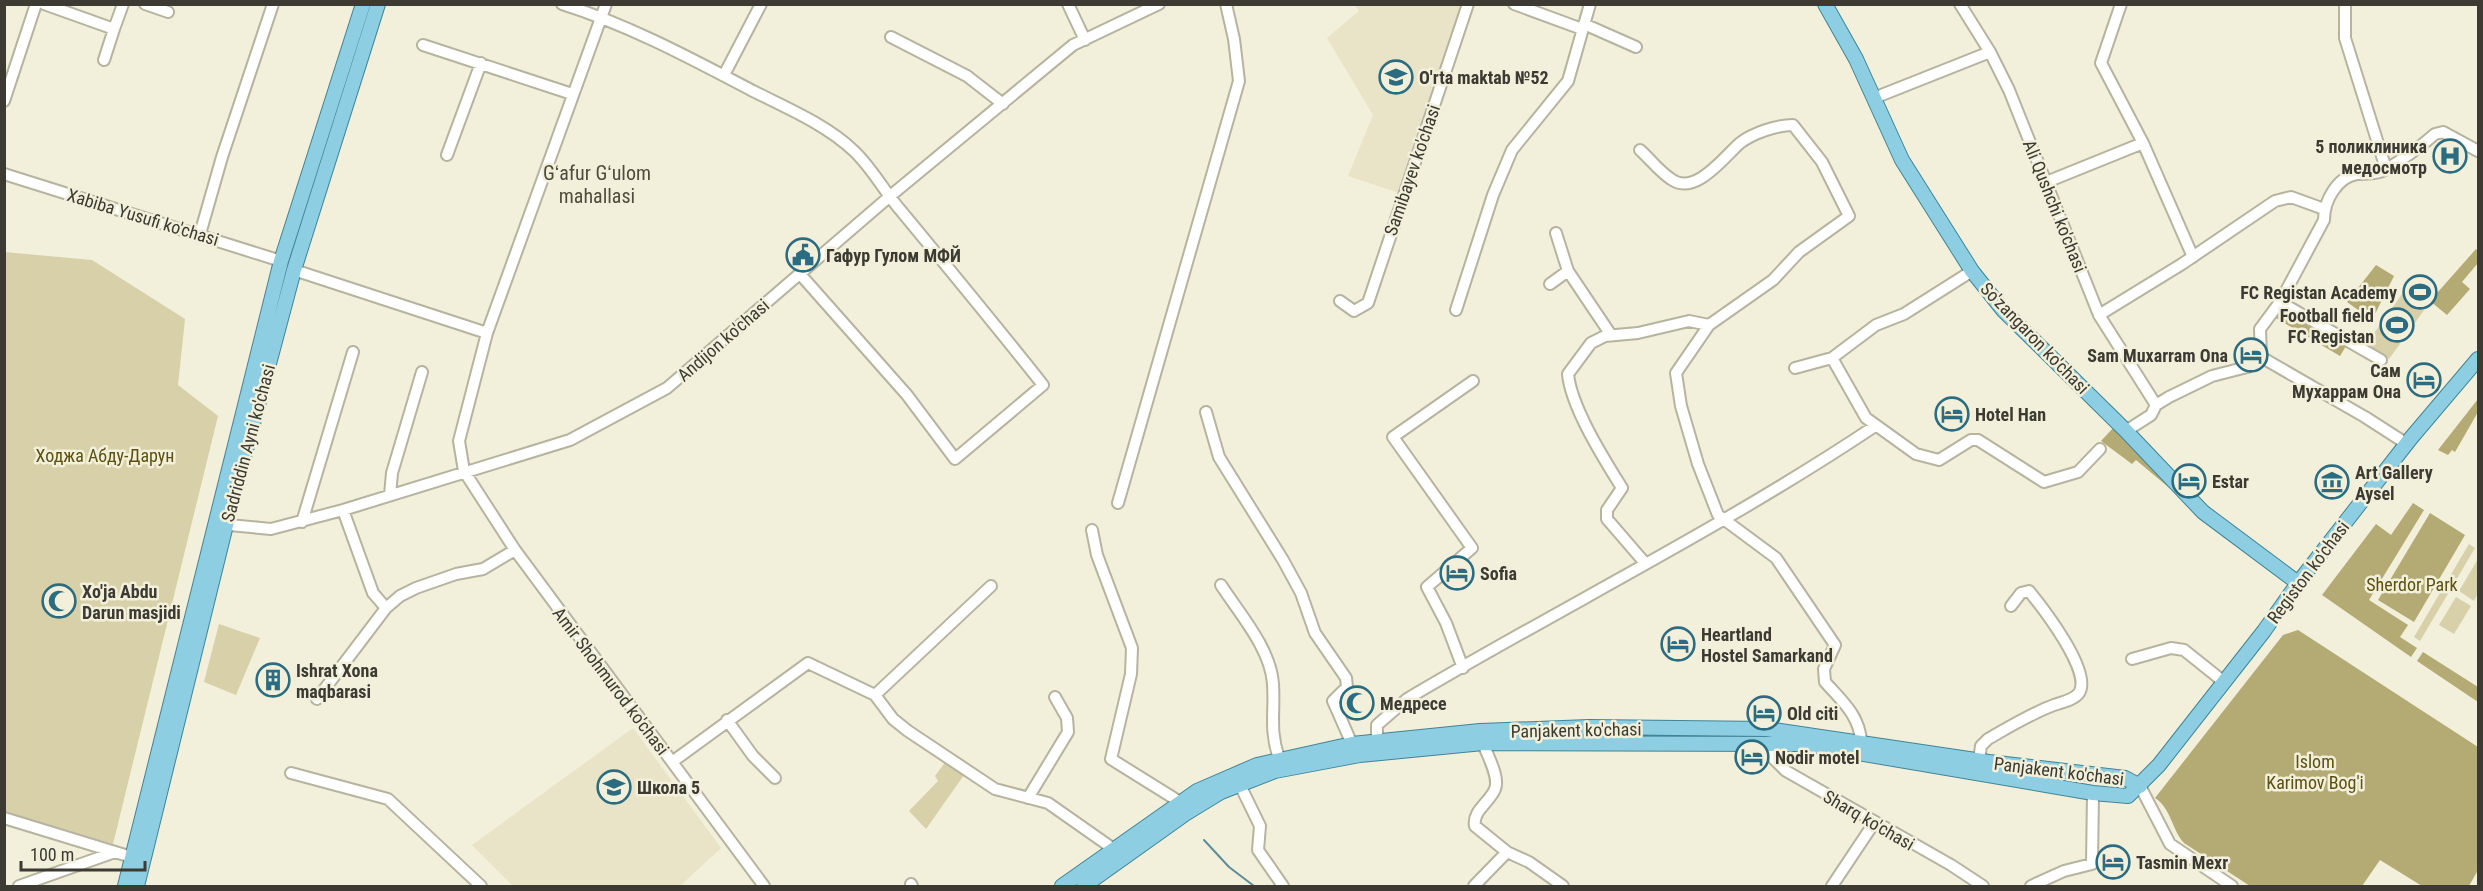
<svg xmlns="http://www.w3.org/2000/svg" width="2483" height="891" viewBox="0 0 2483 891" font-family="'Roboto Condensed',sans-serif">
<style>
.built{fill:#e9e4c7}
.green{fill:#d7d0a8}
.forest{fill:#b4aa74}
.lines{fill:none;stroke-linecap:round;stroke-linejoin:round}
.stream{stroke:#5e8c98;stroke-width:2}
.minor-casing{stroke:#b6b39f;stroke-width:14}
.major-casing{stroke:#3f8597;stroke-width:16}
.minor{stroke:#fff;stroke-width:10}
.major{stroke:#8dcee2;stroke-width:14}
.labels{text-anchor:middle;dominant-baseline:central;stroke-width:5;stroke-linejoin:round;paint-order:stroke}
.poi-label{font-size:18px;font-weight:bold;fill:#3c3a32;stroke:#f2efda;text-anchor:start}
.street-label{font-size:18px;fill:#3c3a32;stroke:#f2efda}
.park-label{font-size:18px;fill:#5c5110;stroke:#f2efda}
.neighbourhood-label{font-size:20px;fill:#4f4c3b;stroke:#f2efda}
</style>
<rect width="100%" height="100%" fill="#f2efda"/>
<!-- built -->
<path class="built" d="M1355,5H1466L1402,194L1348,176L1373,115L1327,38L1359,11Z
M633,728L721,848L680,886H513L472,845Z"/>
<!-- green -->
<path class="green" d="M4,252L92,260L185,319L178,385L218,416L113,844L5,812Z
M2405,290L2427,306L2389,359L2367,343Z
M2469,544L2475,548L2420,641L2414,637Z
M2478,559V593L2474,601L2459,591Z
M2456,597L2471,606L2454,634L2439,625Z
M219,624L260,638L236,695L204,682Z
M946,761L964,775L926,829L909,811L938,781L935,776Z"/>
<!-- forest -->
<path class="forest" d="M2476,249L2478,251V263L2462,282L2470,289L2447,315L2430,301Z
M2376,265L2394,276L2372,320L2347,302Z
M2282,309L2346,346L2340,356L2276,318Z
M2478,399V412L2455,452L2452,450L2448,455L2438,450Z
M2115,426L2179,496L2136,460L2132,464L2101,441Z
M2413,503L2424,510L2369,600L2408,625L2400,637L2417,648L2411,657L2322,595L2376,524L2391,535Z
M2430,513L2465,535L2414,622L2378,600Z
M2298,630L2478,747V870L2469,886H2422L2380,860L2362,886H2250L2184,843C2172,830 2171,808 2155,798L2283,635Z
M2423,652L2478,687V702L2417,661Z"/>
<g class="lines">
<!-- stream -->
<path class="stream" d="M1204,840L1229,867L1254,886"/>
<!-- minor casing -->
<g class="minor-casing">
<path id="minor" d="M44,4L114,29L123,4
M145,4L168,12
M562,4C629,25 692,59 753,91C787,108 827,125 854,151C873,169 885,193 902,212C950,270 997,327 1043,385L955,459L907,395L800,274
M606,4L487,333L459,441L464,471L515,550L764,886
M1068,4L1085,40
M1514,4L1582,29
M1960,4L1990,52L2009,90L2099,315L2156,405
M2121,4L2101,63L2143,143L2193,257
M2345,4V38L2386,169
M1584,24L1636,47
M891,37L967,76L1003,104
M423,45L572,94
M104,60L114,29
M724,75L761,4
M1874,98L1990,52
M4,101L36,4
M1640,150C1650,159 1660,172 1671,179C1695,197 1725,156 1740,143C1753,133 1777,125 1793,125L1822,162L1849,216L1799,252L1773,280L1709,325L1676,373L1681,406L1698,464L1718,515L1776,558L1835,645L1824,669L1825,682C1842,701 1860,716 1861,742
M447,155L481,63
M4,174L281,261
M2044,183L2143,143
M1556,233L1568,271L1611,335
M200,234L222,157L273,4
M294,270L487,333
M1972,271L1904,314L1876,325L1832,358L1866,418L1916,454L1939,460L1971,440H1978L2044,482L2078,472L2100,449
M1550,284L1568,271
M1340,301L1354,311L1368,303L1468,4
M2280,302L2381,360
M1456,310L1493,195L1512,150L1568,81L1590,4
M2099,315L2182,264L2275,201L2291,197L2324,209
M2261,357L2260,329L2280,302L2324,220C2324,201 2337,177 2357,174C2367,173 2376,175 2385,170C2402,160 2420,147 2435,134L2443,132L2478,151
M1795,368L1832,358
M1206,412L1219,457L1283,560L1301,593L1315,633L1346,678L1347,687L1333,701L1352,744
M2126,431L2151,415L2156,405L2169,397L2212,376L2247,367L2261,357L2365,417L2407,444
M390,495L392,473L422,372
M1118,503L1239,81L1234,39L1226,4
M343,510L373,593L386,608
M302,522L353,352
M219,524L271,529L343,510L570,440L667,388L889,197L1073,45L1159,4
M1092,530L1097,555L1132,648L1131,674L1111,759L1180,802
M1645,563L1607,519V510L1622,488C1604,459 1571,407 1568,374L1591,343L1605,336L1638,333L1689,321L1709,325
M1221,585C1239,613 1271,649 1273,684C1275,712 1269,730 1279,758
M2132,659L2171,648L2184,650L2224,682
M1463,668L1446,623L1427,587L1472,548L1393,437L1473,381
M875,695L991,586
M317,699L386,608L400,596L416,588L456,574L483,569L515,550
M727,720L753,756L775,778
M1377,741V725L1407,699C1562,607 1724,527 1875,426
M1483,743C1487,755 1500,777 1495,789C1490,802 1472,811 1475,826L1507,852
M1767,743L1773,758L1786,771L1951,865L1983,886
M1979,760L1981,746L1988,739C2009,727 2032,713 2054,705C2062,702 2074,700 2079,693C2093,672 2042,607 2029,591L2021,593L2011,606
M672,762L808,663L875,695L893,719L908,731L995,789L1048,803L1115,850
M291,773L388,799L481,886
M1239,783L1260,826L1258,850L1283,886
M2140,786L2170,844L2232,886
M1028,798L1068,732L1067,718L1055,697
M4,818L138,859
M2094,861H2111
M911,884L912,886
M19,886L115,852
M1474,886L1507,852L1529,862L1563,886
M1832,886L1874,823
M2031,886L2064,871L2092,864L2093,793"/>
</g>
<!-- major casing -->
<g class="major-casing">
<path id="major" d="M1825,4L1856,59L1902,160L1972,271L2003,310L2126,431L2203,512L2298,583
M125,886L281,261L363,4
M137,886L226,525L294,270L378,4
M1062,886L1197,791L1257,765L1352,744L1480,731L1589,727L1767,729L1989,762L2125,778L2140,786
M1084,886L1185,814L1221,792L1275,771L1360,755L1483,743L1805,744L2093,793L2128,796L2159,765L2264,631L2298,583L2411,438L2478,359"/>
</g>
<!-- minor -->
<use href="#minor" class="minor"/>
<!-- major -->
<use href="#major" class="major"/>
</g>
<!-- icons -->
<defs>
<g id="school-ring" transform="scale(1.725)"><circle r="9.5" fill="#f2efda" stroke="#2b6c80" stroke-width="1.5"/><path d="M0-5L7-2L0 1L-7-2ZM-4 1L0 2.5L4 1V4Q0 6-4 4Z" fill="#2b6c80"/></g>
<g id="hospital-ring" transform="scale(1.725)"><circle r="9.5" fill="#f2efda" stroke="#2b6c80" stroke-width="1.5"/><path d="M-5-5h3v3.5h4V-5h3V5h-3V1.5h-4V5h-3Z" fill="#2b6c80"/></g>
<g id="civic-ring" transform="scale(1.725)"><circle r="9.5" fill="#f2efda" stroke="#2b6c80" stroke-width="1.5"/><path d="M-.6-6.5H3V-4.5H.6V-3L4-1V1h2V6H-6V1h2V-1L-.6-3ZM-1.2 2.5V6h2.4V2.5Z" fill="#2b6c80"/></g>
<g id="stadium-ring" transform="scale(1.725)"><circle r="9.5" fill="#f2efda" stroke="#2b6c80" stroke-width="1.5"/><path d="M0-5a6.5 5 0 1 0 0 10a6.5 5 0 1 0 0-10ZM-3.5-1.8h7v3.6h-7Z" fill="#2b6c80"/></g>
<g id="hotel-ring" transform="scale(1.725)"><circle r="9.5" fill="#f2efda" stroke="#2b6c80" stroke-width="1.5"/><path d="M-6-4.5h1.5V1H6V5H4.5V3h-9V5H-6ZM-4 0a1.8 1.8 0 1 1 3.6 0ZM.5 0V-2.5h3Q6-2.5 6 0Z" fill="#2b6c80"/></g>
<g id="museum-ring" transform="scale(1.725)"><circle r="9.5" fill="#f2efda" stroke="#2b6c80" stroke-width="1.5"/><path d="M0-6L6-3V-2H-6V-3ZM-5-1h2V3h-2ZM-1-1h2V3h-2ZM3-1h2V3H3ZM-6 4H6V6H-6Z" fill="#2b6c80"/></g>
<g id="mosque-ring" transform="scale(1.725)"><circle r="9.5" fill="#f2efda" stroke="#2b6c80" stroke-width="1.5"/><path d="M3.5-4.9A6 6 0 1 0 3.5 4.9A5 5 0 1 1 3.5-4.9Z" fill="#2b6c80"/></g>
<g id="building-ring" transform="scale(1.725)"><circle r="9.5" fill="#f2efda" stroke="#2b6c80" stroke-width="1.5"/><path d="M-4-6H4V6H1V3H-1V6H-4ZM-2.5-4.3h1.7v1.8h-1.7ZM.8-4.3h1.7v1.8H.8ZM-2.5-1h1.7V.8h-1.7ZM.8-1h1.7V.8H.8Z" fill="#2b6c80"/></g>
</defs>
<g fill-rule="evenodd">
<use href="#school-ring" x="1396" y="77"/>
<use href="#hospital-ring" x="2450" y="156"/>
<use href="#civic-ring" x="803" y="255"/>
<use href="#stadium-ring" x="2420" y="292"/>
<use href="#stadium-ring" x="2397" y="325"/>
<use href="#hotel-ring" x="2251" y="355"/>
<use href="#hotel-ring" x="2424" y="380"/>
<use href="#hotel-ring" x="1952" y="414"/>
<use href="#hotel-ring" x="2189" y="481"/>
<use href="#museum-ring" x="2332" y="482"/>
<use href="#hotel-ring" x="1457" y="573"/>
<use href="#mosque-ring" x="59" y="601"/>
<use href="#hotel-ring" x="1678" y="644"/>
<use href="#building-ring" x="273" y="680"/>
<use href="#mosque-ring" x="1357" y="703"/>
<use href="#hotel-ring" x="1764" y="713"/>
<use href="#hotel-ring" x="1752" y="757"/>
<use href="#school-ring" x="614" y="787"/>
<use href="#hotel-ring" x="2113" y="862"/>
</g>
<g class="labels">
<!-- poi labels -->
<g class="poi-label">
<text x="1419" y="77">O'rta maktab №52</text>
<text x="2427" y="146" text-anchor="end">5 поликлиника<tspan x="2427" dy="21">медосмотр</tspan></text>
<text x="826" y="255">Гафур Гулом МФЙ</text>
<text x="2397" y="292" text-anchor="end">FC Registan Academy</text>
<text x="2374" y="315" text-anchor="end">Football field<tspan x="2374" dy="21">FC Registan</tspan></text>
<text x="2228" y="355" text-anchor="end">Sam Muxarram Ona</text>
<text x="2401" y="370" text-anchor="end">Сам<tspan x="2401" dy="21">Мухаррам Она</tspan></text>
<text x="1975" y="414">Hotel Han</text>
<text x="2355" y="472">Art Gallery<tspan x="2355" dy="21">Aysel</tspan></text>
<text x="2212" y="481">Estar</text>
<text x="1480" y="573">Sofia</text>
<text x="82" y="591">Xo'ja Abdu<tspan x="82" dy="21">Darun masjidi</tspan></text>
<text x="1701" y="634">Heartland<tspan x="1701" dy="21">Hostel Samarkand</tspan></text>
<text x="296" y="670">Ishrat Хоnа<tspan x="296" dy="21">mаqbаrasi</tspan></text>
<text x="1380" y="703">Медресе</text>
<text x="1787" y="713">Old citi</text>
<text x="1775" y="757">Nodir motel</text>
<text x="637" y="787">Школа 5</text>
<text x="2136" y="862">Tasmin Mexr</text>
</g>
<!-- street labels -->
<g class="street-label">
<text transform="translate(1412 170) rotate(-71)">Samibayev ko'chasi</text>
<text transform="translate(2055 206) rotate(68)">Ali Qushchi ko'chasi</text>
<text transform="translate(143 217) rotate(17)">Xabiba Yusufi ko'chasi</text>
<text transform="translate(2035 338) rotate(46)">So'zangaron ko'chasi</text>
<text transform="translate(723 340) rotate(-41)">Andijon ko'chasi</text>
<text transform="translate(248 443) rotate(-75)">Sadriddin Ayni ko'chasi</text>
<text transform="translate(2308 572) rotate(-53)">Registon ko'chasi</text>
<text transform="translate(611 681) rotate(53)">Amir Shohmurod ko'chasi</text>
<text transform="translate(1576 730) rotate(-1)">Panjakent ko'chasi</text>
<text transform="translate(2059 771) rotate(7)">Panjakent ko'chasi</text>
<text transform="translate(1869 820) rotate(30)">Sharq ko'chasi</text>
</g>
<!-- park labels -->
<g class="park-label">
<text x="105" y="455">Ходжа Абду-Дарун</text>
<text x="2412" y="584">Sherdor Park</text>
<text x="2315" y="761">Islom<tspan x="2315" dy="21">Karimov Bog'i</tspan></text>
</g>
<!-- neighbourhood labels -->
<g class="neighbourhood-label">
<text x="597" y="173">Gʻafur Gʻulom<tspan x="597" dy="23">mahallasi</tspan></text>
</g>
</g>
<!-- border -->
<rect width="2483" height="891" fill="none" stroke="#3c3a32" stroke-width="12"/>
<!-- scale -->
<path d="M21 861v9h124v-9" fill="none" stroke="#3c3a32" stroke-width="3"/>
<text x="30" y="861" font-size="18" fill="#3c3a32" stroke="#f2efda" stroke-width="4.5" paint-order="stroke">100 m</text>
</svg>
